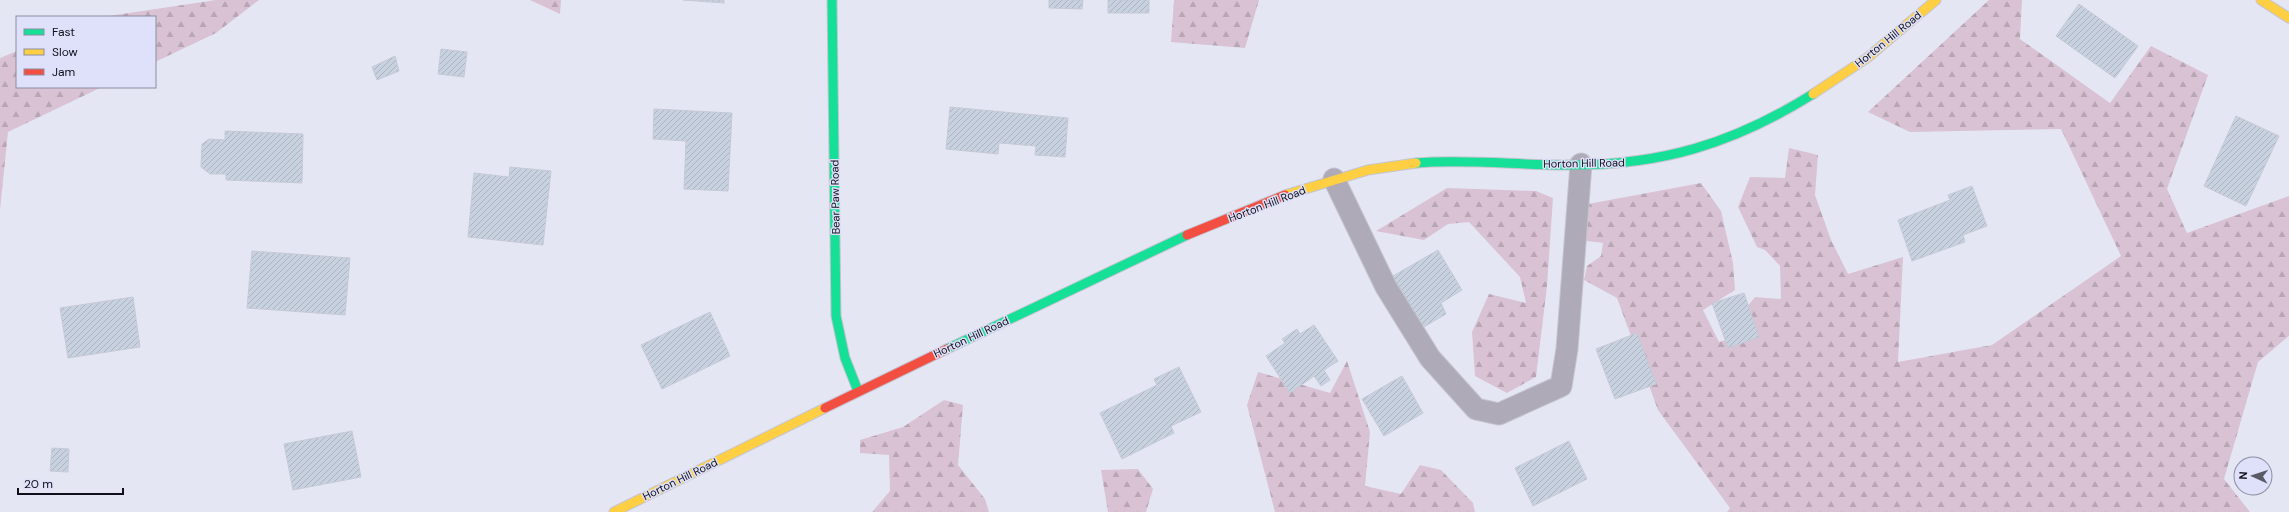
<svg xmlns="http://www.w3.org/2000/svg" width="2289" height="512" viewBox="0 0 2289 512" font-family="'DM Sans',sans-serif">
<style>
.forest{fill:url(#forest-firs)}
.building{fill:url(#building-hatch);stroke:#c6cad6}
.lines{fill:none;stroke-linecap:round;stroke-linejoin:round}
.lane-casing{stroke:#c4c4cf;stroke-width:23}
.fast-casing{stroke:#c4c4cf;stroke-width:11}
.slow-casing{stroke:#c4c4cf;stroke-width:11}
.jam-casing{stroke:#c4c4cf;stroke-width:11}
.lane{stroke:#afaab7;stroke-width:21}
.fast{stroke:#16e098;stroke-width:9}
.slow{stroke:#ffcf43;stroke-width:9}
.jam{stroke:#f24e42;stroke-width:9}
.labels{text-anchor:middle;dominant-baseline:central;stroke-width:3;stroke-linejoin:round;paint-order:stroke}
.street-label{font-size:11px;fill:#0e0f19;stroke:#dfe1fa}
</style>
<defs>
<pattern id="forest-firs" width="22" height="20" patternUnits="userSpaceOnUse"><rect width="22" height="20" fill="#d9c2d4"/><path d="M5 1l3.5 6h-7zM16 11l3.5 6h-7z" fill="#b9a6b5"/></pattern>
<pattern id="building-hatch" width="6" height="6" patternUnits="userSpaceOnUse"><rect width="6" height="6" fill="#c8d1e0"/><path d="M-1 1l2-2M0 6l6-6M5 7l2-2" fill="none" stroke="#abb2c0"/></pattern>
</defs>
<rect width="100%" height="100%" fill="#e5e6f4"/>
<!-- forest -->
<path class="forest" d="M216,0H259L216,33L155,62V17H102Z
M530,0H561L560,14Z
M1174,0H1259L1245,48L1171,42Z
M1989,0H2022L2020,39L2110,103L2151,46L2208,75L2167,189L2187,233L2289,196V336L2258,362L2224,479L2250,512H1727L1730,508L1658,410L1617,298L1584,280L1587,266L1601,256L1603,243L1579,240L1588,204L1701,183L1721,211L1733,263L1735,290L1703,310L1719,342L1749,333L1742,313L1755,297L1781,299L1780,266L1765,250L1757,247L1738,207L1750,177L1785,178L1789,148L1818,155L1815,195L1831,240L1848,274L1903,257L1898,362L1992,345L2121,256L2061,129L1910,132L1868,112Z
M17,51V87H102L8,132L0,210V58Z
M1447,188L1536,191L1553,198L1547,286L1536,377L1507,393L1475,376L1472,332L1489,294L1526,303L1520,277L1469,222L1448,224L1424,240L1376,231Z
M1347,361L1370,432L1365,486L1401,494L1420,465L1441,470L1473,503L1475,512H1275L1247,405L1258,372L1330,393Z
M944,400L963,405L958,465L985,499L989,512H872L890,491L889,455L860,453V440L903,427Z
M1138,469L1153,489L1146,512H1108L1101,470Z"/>
<!-- building -->
<path class="building" d="M683,0H724V3Z
M1049,0H1083L1082,9L1049,8Z
M1108,0H1149V13H1108Z
M2079,4L2138,46L2115,78L2056,36Z
M441,49L467,52L464,77L438,74Z
M395,56L399,71L377,80L372,67Z
M950,107L1068,118L1065,157L1035,155L1036,146L999,143L998,154L946,149Z
M654,109L732,113L728,191L684,189L686,141L653,139Z
M2236,116L2279,136L2246,206L2204,186Z
M225,131L303,134L302,183L226,180V174H210L201,167L202,144L209,139L225,140Z
M510,167L551,171L543,245L468,237L474,173L509,177Z
M1972,186L1987,226L1963,235L1965,242L1912,261L1898,220L1950,200L1948,195Z
M1438,250L1462,290L1441,303L1446,314L1422,328L1393,276Z
M252,251L350,258L345,315L247,308Z
M1744,293L1759,337L1728,348L1712,303Z
M133,297L140,347L68,358L60,308Z
M710,312L730,356L662,389L641,345Z
M1314,325L1338,361L1324,370L1330,380L1321,386L1314,376L1290,393L1266,356L1285,343L1282,339L1297,329L1300,334Z
M1637,333L1656,384L1615,399L1596,349Z
M1179,367L1201,412L1171,426L1174,433L1122,459L1100,413L1157,385L1154,379Z
M1402,376L1423,413L1384,436L1362,399Z
M352,431L361,477L293,490L284,444Z
M1569,441L1587,479L1533,506L1515,468Z
M52,448L69,449L68,472L50,471Z"/>
<g class="lines">
<!-- lane casing -->
<g class="lane-casing">
<path id="lane" d="M1334,179L1386,287L1430,358L1476,409L1499,414L1561,386L1567,349L1581,164"/>
</g>
<!-- fast casing -->
<g class="fast-casing">
<path id="fast" d="M832,0L836,316L845,358L858,391
M1416,163C1466,159 1516,165 1565,165C1660,166 1733,144 1813,94
M947,349L1187,235"/>
</g>
<!-- slow casing -->
<g class="slow-casing">
<path id="slow" d="M2261,0L2289,18
M1813,94L1867,58L1936,0
M1285,195L1368,170L1416,163
M614,512L825,408"/>
</g>
<!-- jam casing -->
<g class="jam-casing">
<path id="jam" d="M1187,235L1285,195
M825,408L947,349"/>
</g>
<!-- lane -->
<use href="#lane" class="lane"/>
<!-- fast -->
<use href="#fast" class="fast"/>
<!-- slow -->
<use href="#slow" class="slow"/>
<!-- jam -->
<use href="#jam" class="jam"/>
</g>
<g class="labels">
<!-- street labels -->
<g class="street-label">
<text transform="translate(1888 39) rotate(-39)">Horton Hill Road</text>
<text transform="translate(1584 163) rotate(-1)">Horton Hill Road</text>
<text transform="translate(835 197) rotate(-91)">Bear Paw Road</text>
<text transform="translate(1267 204) rotate(-21)">Horton Hill Road</text>
<text transform="translate(971 337) rotate(-25)">Horton Hill Road</text>
<text transform="translate(680 479) rotate(-26)">Horton Hill Road</text>
</g>
</g>
<!-- legend -->
<rect x="16" y="16" width="140" height="72" fill="#dfe1fa" stroke="#8b8da0"/>
<rect x="24" y="29" width="20" height="6" fill="#16e098" stroke="#8b8da0"/>
<text x="52" y="36" font-size="12" fill="#0e0f19">Fast</text>
<rect x="24" y="49" width="20" height="6" fill="#ffcf43" stroke="#8b8da0"/>
<text x="52" y="56" font-size="12" fill="#0e0f19">Slow</text>
<rect x="24" y="69" width="20" height="6" fill="#f24e42" stroke="#8b8da0"/>
<text x="52" y="76" font-size="12" fill="#0e0f19">Jam</text>
<!-- north arrow -->
<g transform="translate(2253 476) rotate(273)"><circle r="19" fill="#dfe1fa" stroke="#8b8da0"/>
<path d="M0-3L7 15L0 10L-7 15Z" fill="#595a66"/>
<text y="-6" font-size="11" font-weight="bold" text-anchor="middle" fill="#0e0f19">N</text>
</g>
<!-- scale -->
<path d="M18 488v6h105v-6" fill="none" stroke="#0e0f19" stroke-width="2"/>
<text x="24" y="488" font-size="12" fill="#0e0f19" stroke="#dfe1fa" stroke-width="3" paint-order="stroke">20 m</text>
</svg>
